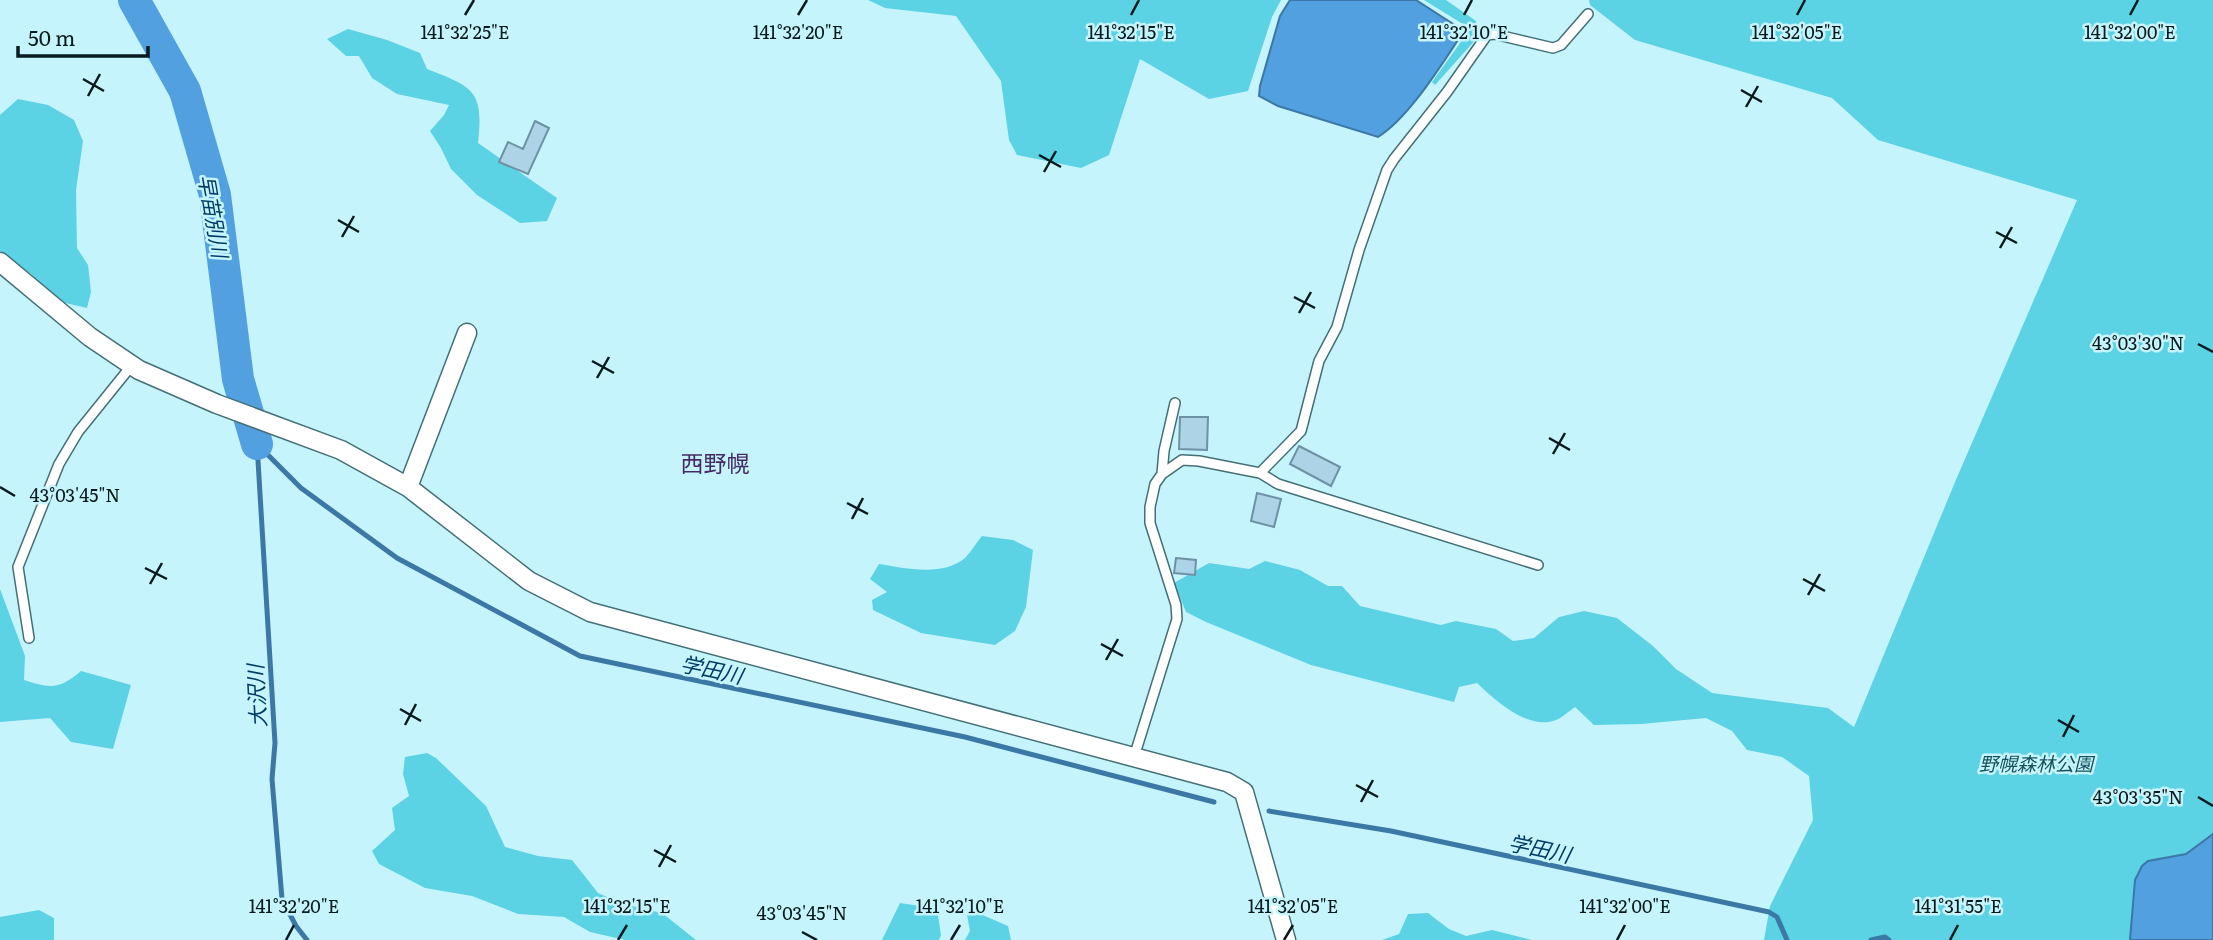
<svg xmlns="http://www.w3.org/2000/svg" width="2213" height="940" viewBox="0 0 2213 940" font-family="Literata,'Noto Sans JP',serif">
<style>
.green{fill:#5cd2e5}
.water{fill:#53a0e1;stroke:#3c78a6;stroke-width:2}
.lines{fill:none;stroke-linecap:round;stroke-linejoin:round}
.stream{stroke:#3c78a6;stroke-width:5}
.river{stroke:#53a0e1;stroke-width:32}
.building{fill:#acd3e6;stroke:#6c92a3;stroke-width:2}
.lane-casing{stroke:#446f76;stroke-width:12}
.street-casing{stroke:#446f76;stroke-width:21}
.lane{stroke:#fff;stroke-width:9}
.street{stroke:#fff;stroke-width:18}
.ticks{fill:none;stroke:#081a1d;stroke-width:2.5}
.labels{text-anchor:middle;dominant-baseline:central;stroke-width:5;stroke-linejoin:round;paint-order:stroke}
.park-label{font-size:19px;font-style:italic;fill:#14515a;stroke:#c6f4fd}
.water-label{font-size:21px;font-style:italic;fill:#003c66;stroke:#c6f4fd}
.quarter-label{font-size:23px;fill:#452b65;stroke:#c6f4fd}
.ticks-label{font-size:18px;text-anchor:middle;fill:#081a1d;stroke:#c6f4fd;stroke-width:5;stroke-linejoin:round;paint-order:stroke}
</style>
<rect width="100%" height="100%" fill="#c6f4fd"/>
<!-- green -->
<path class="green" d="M868,0H1281L1272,17L1248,91L1209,99L1140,59L1109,155L1081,168L1017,155L1009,140L1001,81L956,16L885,8Z
M1424,0H1446L1476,21L1479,36L1435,85L1432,82L1468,32L1466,26Z
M1589,0H2213V940H1764L1770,906L1813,820L1809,776L1782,757L1747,750L1732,731L1706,718L1641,724L1594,725L1575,707C1569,711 1562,718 1556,720C1528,731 1495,700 1477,683L1459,687L1454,702L1311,665L1206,622L1186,612L1174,583L1209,563L1249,569L1265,561L1300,570L1328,586H1342L1360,606L1441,625L1456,621L1496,629L1513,641L1534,638L1559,617L1584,611L1617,618L1653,646L1676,669L1712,693L1828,708L1854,727L1955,482L2077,200L1878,140L1832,98L1635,40L1590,5Z
M348,29L387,40L420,53L427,69C473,87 484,90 478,143L557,198L547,221L520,223L477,195L451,169L441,148L430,131L444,115L449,105L397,94L372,78L359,56H346L327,39Z
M18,99L48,105L74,120L83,141L76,190L77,248L88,265L91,292L87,308L61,302L31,274L0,251V115Z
M982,536L1013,540L1033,550L1026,607L1015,631L995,645L921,633L873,610L872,600L887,592L870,579L879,564C904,568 943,577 965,558C971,552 976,543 982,536Z
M0,589L25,656L24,680C51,689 60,689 81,671L131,685L113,749L71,742L50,718L0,722Z
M427,753L436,758L486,806L505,847L538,856L572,860L598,893L623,904L662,913L696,940H625L590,932L564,917L518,914L472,896L425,888L379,864L372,851L395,830L392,808L409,796L403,774L405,757Z
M900,903L920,906L938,915L941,935L939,940H882Z
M39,910L54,918V940H0V917Z
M978,913L1008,926L1011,940H965L970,931L967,915Z
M1428,913L1449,929L1466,936L1492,930L1532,940H1382L1399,934L1408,914Z"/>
<!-- water -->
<path class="water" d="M1290,0H1416L1464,31C1443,62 1410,117 1378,137L1278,106L1259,96L1260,86L1280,16Z
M2213,834V940H2130L2135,880L2142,866L2148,861L2186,854Z"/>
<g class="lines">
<!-- stream -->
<path class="stream" d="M257,444L301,488L397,558L580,656L965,737L1214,802
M257,444L275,743L272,779L282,899L296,926L307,940
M1269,811L1391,831L1769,912L1777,917L1787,940
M1871,940L1885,937L1889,940"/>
<!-- river -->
<path class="river" d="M134,0L185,91L215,195L238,379L257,444"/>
</g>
<!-- building -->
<path class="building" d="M535,121L549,128L528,174L499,162L508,142L523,149Z
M1180,417H1208L1207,450L1179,449Z
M1299,446L1340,467L1331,486L1290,464Z
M1257,493L1281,499L1274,527L1251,521Z
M1176,558L1196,560L1195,575L1174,573Z"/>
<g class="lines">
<!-- lane casing -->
<g class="lane-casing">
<path id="lane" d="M1260,473L1301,431L1319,361L1337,327L1359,250L1387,170L1394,159L1447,92L1487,35L1494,34L1553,48L1561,45L1588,14
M1162,474L1164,451L1175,403
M29,638L18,567L59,464L78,432L132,365
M1134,757L1177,619L1176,605L1150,523V507L1155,484L1162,474L1182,460L1199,461L1260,473L1278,484L1538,565"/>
</g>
<!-- street casing -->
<g class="street-casing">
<path id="street" d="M0,262L90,337L139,370L217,404L341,450L408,487L529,581L590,612L1227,782L1244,792L1286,940
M408,487L467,333"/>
</g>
<!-- lane -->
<use href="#lane" class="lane"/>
<!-- street -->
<use href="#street" class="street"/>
</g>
<!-- ticks -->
<path class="ticks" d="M465,15L474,0M798,15L807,0M1131,15L1139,0M1464,15L1472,0M1797,15L1805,0M2130,15L2138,0M83,79L104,91M1741,90L1762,102M88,96L100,74M1746,107L1758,86M1039,155L1061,167M1044,172L1056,151M338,220L359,232M1996,232L2017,243M342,237L354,216M2000,248L2012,227M1294,297L1315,308M1299,313L1311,292M2198,344L2213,352M592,361L614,373M597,378L609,357M1549,438L1570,450M1553,454L1565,433M0,487L15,496M847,503L868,514M852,519L863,498M145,568L167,579M1803,579L1825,591M150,584L162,563M1808,595L1820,574M1101,644L1123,656M1106,660L1118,639M400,709L421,721M2058,720L2079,732M405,725L416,704M2063,737L2074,715M1356,785L1378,797M2198,797L2213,806M1361,802L1373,780M654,850L676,862M659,867L671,845M802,932L817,940M286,940L294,925M618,940L627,925M951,940L960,925M1284,940L1293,925M1617,940L1625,925M1950,940L1958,925"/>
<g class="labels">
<!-- park labels -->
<g class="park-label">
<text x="2036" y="763">野幌森林公園</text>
</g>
<!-- water labels -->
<g class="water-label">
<text transform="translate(215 216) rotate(80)">早苗別川</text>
<text transform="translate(712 668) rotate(12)">学田川</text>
<text transform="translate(255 696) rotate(-93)">大沢川</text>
<text transform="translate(1540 847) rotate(12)">学田川</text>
</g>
<!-- quarter labels -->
<g class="quarter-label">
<text x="715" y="462">西野幌</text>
</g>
</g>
<g class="ticks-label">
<text x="465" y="39">141°32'25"E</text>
<text x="798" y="39">141°32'20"E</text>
<text x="1131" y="39">141°32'15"E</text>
<text x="1464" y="39">141°32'10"E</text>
<text x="1797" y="39">141°32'05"E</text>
<text x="2130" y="39">141°32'00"E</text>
<text x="2138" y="350">43°03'30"N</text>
<text x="75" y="502">43°03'45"N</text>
<text x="2138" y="804">43°03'35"N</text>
<text x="294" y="913">141°32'20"E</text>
<text x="627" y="913">141°32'15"E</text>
<text x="960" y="913">141°32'10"E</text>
<text x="1293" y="913">141°32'05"E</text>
<text x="1625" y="913">141°32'00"E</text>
<text x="1958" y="913">141°31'55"E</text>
<text x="802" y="920">43°03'45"N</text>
</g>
<!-- scale -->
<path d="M18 46v10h130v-10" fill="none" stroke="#081a1d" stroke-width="3.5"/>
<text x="28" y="46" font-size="21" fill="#081a1d" stroke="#c6f4fd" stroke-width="5" paint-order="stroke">50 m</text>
</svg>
